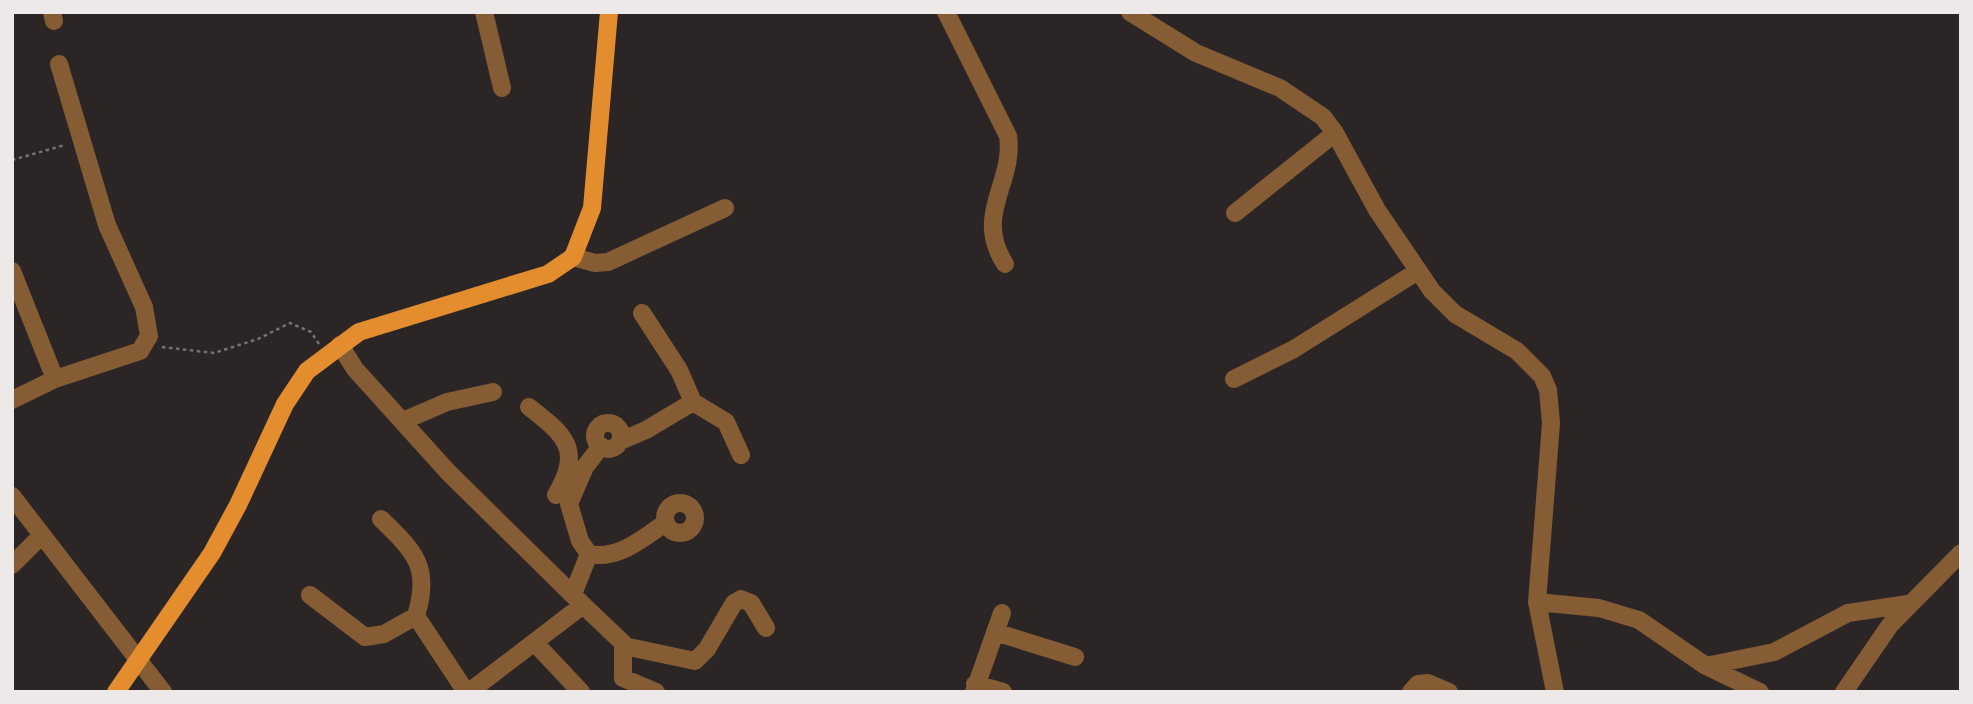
<svg xmlns="http://www.w3.org/2000/svg" width="1973" height="704" viewBox="0 0 1973 704" font-family="'Varela Round',sans-serif">
<style>
.lines{fill:none;stroke-linecap:round;stroke-linejoin:round}
.path{stroke:#767271;stroke-width:2.5;stroke-dasharray:3.5 3.5;stroke-linecap:butt}
.minor{stroke:#855c34;stroke-width:18}
.major{stroke:#e38d2f;stroke-width:18}
</style>
<rect width="100%" height="100%" fill="#2b2625"/>
<g class="lines">
<!-- path -->
<path class="path" d="M12,160L65,145
M162,347L214,353L258,339L290,323L311,332L319,344"/>
<!-- minor -->
<path class="minor" d="M52,12L54,21
M484,12L502,88
M946,12L1008,136C1015,183 973,214 1005,264
M1130,12L1196,53L1280,88L1323,117L1335,133L1377,210L1432,291L1455,314L1517,351L1542,376L1548,390L1551,423L1537,602L1555,692
M1235,213L1335,133
M573,257L595,263L608,262L725,208
M12,271L55,379
M642,313L679,370L693,402L726,422L741,455
M340,345L355,369L448,472L583,605L469,692
M1234,379L1294,349L1418,271
M12,400L55,379L140,351L149,336L144,307L107,225L59,64
M529,407C565,435 583,449 556,495
M403,421L447,402L493,392
M595 436a13 13 0 1 1 26 0a13 13 0 1 1-26 0Z
M620,441L646,430L693,402
M12,496L163,692
M665 518a15 15 0 1 1 30 0a15 15 0 1 1-30 0Z
M381,519C415,552 431,567 416,616
M589,554C617,560 643,539 665,523
M12,565L41,536
M573,594L589,554L580,541L569,504L585,467L601,446
M310,595L365,637L384,634L416,616L466,692
M1537,602L1599,608L1639,620L1706,666L1760,692
M583,605L623,643V678L656,692
M995,632L1075,657
M535,643L581,692
M624,646L695,661L707,649L734,603L741,599L751,603L766,628
M1706,666L1774,652L1848,613L1908,604
M975,684L1003,692
M974,692L1002,613
M1411,692L1418,684L1428,683L1449,692
M1844,692L1890,625L1961,553"/>
<!-- major -->
<path class="major" d="M116,692L212,553L238,505L285,404L307,371L359,332L548,274L573,257L592,208L609,12"/>
</g>
<!-- border -->
<rect width="1973" height="704" fill="none" stroke="#ede9e9" stroke-width="28"/>
</svg>
